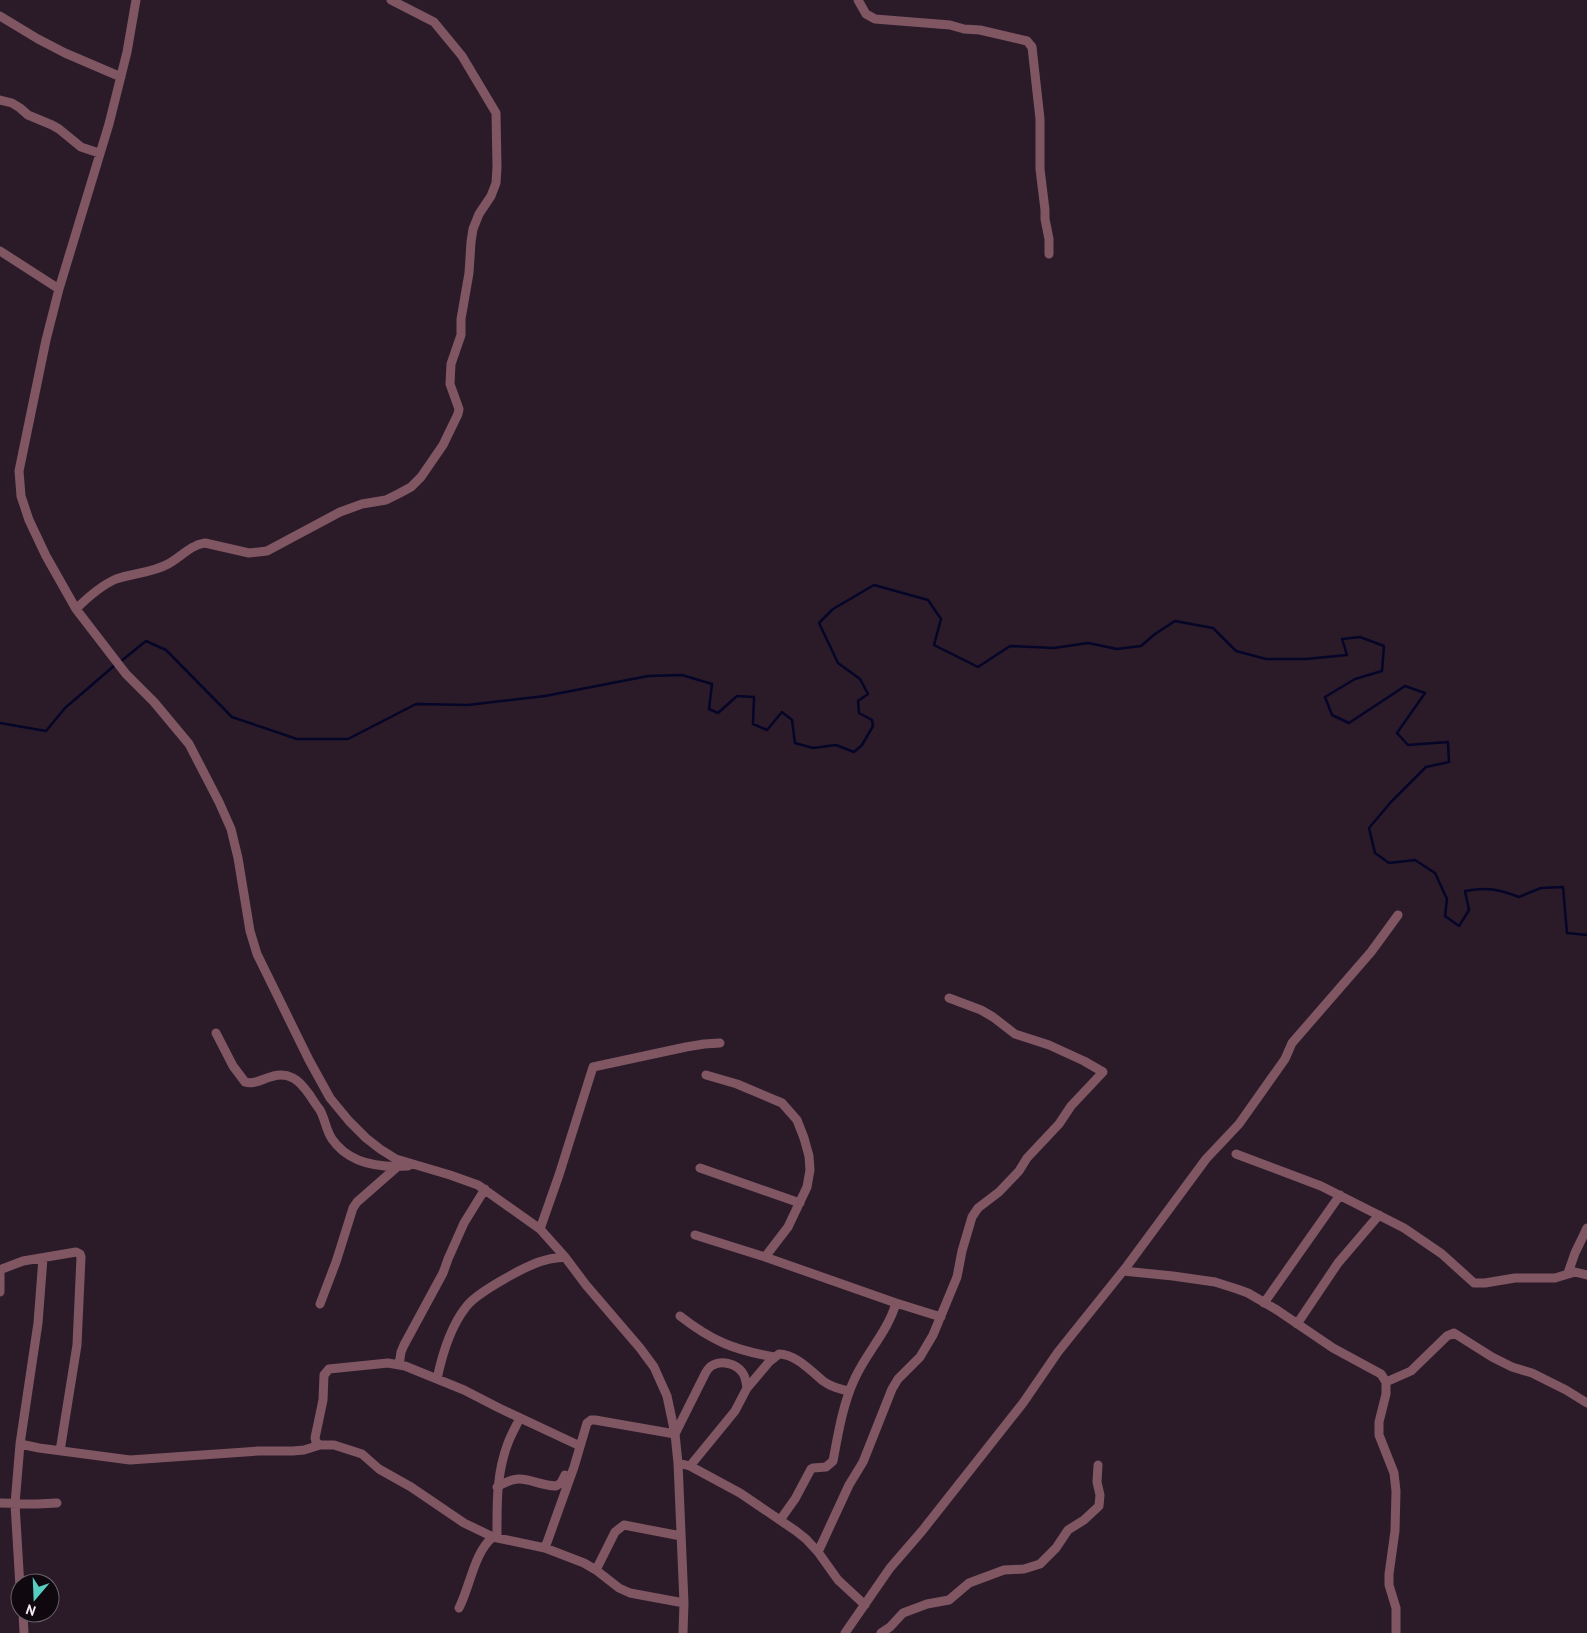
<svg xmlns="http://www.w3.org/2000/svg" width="1587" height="1633" viewBox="0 0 1587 1633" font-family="'PT Sans',sans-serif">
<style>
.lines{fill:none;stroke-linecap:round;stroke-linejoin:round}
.stream{stroke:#050528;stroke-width:2.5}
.minor{stroke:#805663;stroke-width:9}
</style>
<rect width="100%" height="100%" fill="#2b1b29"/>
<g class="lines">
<!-- stream -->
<path class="stream" d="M120,662L146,641L166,650L232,717L297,739H348L416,704L468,705L545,696L648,676L682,675L712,684L709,709L718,713L737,696L754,697L753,724L767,730L782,712L792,720L795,743L813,748L836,745L854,752L862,745L873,726L872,720L859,713L858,701L868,694L860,679L838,663L819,623L833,609L874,585L928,600L941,619L934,645L978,667L1010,646L1054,648L1088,643L1117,649L1141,646L1155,634L1175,621L1213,628L1236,651L1266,659H1306L1347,655L1342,639L1360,637L1384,646L1382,671L1355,679L1325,697L1332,715L1349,723L1405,686L1425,693L1397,733L1408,745L1448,742L1449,762L1426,767L1391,802L1369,828L1375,853L1389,863L1415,860L1435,873L1447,899L1445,916L1459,926L1469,910L1465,891C1488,887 1498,889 1519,897L1541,888L1563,887L1567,933L1587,935
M0,723L46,731L65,708L115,665"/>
<!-- minor -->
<path class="minor" d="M136,0L127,52L109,124L59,289L46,340L19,471L21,496L29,520L46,556L76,609L126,674L154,702L189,744L219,802L231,829L238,858L250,931L257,954L309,1060L330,1098L349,1121L366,1138L380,1149L396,1159L450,1175L478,1185L540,1229L565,1257L586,1285L640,1348L654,1367L667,1396L675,1434L678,1463L684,1603L683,1633
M858,0L866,14L875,19L950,25L964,29L980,30L1027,41L1032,47L1040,119V169L1045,210V219L1049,239V254
M0,16L38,39L65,53L121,77
M0,100L12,103L20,108L28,115L52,125L59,129L81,147L99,153
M0,251L59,289
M76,609C88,597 100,586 116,579C133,573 152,573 168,564C181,557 190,545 205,543L249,553L267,551L340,512L362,504L386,500L400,493L411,487L421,477L443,445L458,414L459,409L450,384L451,364L461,335V319L469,273L471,242L473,229L479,214L491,196L496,183L497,167L496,113L462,56L434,22L391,0
M216,1033L233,1066L245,1082C259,1087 273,1068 293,1078C301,1082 306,1090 311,1097C314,1102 317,1106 320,1110C325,1119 326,1130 332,1139C349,1164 380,1168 408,1166
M706,1075L737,1084L782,1103L797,1120L804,1138L809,1156L810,1170L807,1187L788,1227L765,1257
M1236,1154L1321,1186L1404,1228L1442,1254L1474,1283H1485L1515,1278H1555L1575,1272L1587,1275
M700,1168L800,1203
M540,1229L559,1175L593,1067L686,1047L704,1044L720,1043
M695,1235L765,1257L896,1303L941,1317
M0,1271L2,1269L23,1261L76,1252L80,1254L81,1257L77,1345L60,1451
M1123,1271L1173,1276L1215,1282L1237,1289L1248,1293L1277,1310L1333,1348L1381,1374L1386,1382V1394L1379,1422V1435L1394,1473L1396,1491L1395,1531L1389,1574V1585L1396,1608V1633
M0,1272V1292
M1568,1273L1575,1253L1587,1228
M1264,1303L1340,1195
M320,1304L336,1262L353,1208L357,1202L397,1167
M680,1316C712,1341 734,1350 774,1357
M1297,1324L1338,1263L1379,1215
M399,1365L401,1352L404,1345L443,1273L448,1259L464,1223L485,1189
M437,1379C442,1355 451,1326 466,1307C476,1293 528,1264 546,1260C552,1258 559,1258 565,1257
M1386,1382L1411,1371L1447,1336L1454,1333L1492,1357L1512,1367L1532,1373L1566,1390L1587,1403
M20,1444L39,1448L130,1460L259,1451H293L304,1450L320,1445H334L362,1454L379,1469L411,1487L464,1523L493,1537
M320,1445L316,1442L315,1438L323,1400L324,1375L329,1369L388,1363L405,1366L464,1390L499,1408L580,1446
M678,1463L690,1466L740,1493L796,1531L806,1539L818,1552L838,1580L865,1605
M690,1466L735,1411L747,1388L769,1362L779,1354C795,1354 811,1371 823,1381C831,1387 840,1389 849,1391
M497,1487C524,1470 530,1485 556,1486L561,1483L565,1475
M0,1503L37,1504L57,1503
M780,1520L795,1499L811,1469L813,1468L826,1467L833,1461C838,1434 843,1403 855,1378C867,1352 888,1331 896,1303
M497,1537C497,1505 496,1474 508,1443C511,1435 516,1426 520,1418
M545,1548L574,1467L587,1423L591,1420H595L675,1434L705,1374C707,1370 709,1367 713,1365C722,1360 736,1364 742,1372C746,1377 746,1383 747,1388
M818,1552L849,1485L863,1462L892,1389L898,1379L920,1357L933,1335L957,1277L962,1251L972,1217L978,1208L999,1192L1019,1171L1027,1158L1059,1124L1071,1106L1103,1072L1084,1061L1049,1045L1015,1034L993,1017L981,1010L949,998
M596,1570L615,1532L624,1525L681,1536
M20,1587L15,1504L20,1444L38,1323L43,1258
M459,1608C470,1587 474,1552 493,1537L545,1548L584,1563L596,1570L619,1588L630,1593L684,1603
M23,1613L24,1633
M845,1633L890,1568L922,1531L1023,1403L1058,1352L1127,1266L1206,1159L1239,1124L1285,1059L1292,1043L1371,952L1398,915
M881,1633L890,1627L903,1613L927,1604L949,1600L969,1583L1004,1570L1024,1569L1040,1564L1056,1548L1068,1530L1084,1520L1099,1506L1100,1495L1097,1482L1098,1465"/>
</g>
<!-- north arrow -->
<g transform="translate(35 1598) rotate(199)"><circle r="24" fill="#0f080e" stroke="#6c636a"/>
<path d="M0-4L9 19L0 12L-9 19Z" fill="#56cec2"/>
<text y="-8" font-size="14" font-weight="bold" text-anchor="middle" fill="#f7ecf5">N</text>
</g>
</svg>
